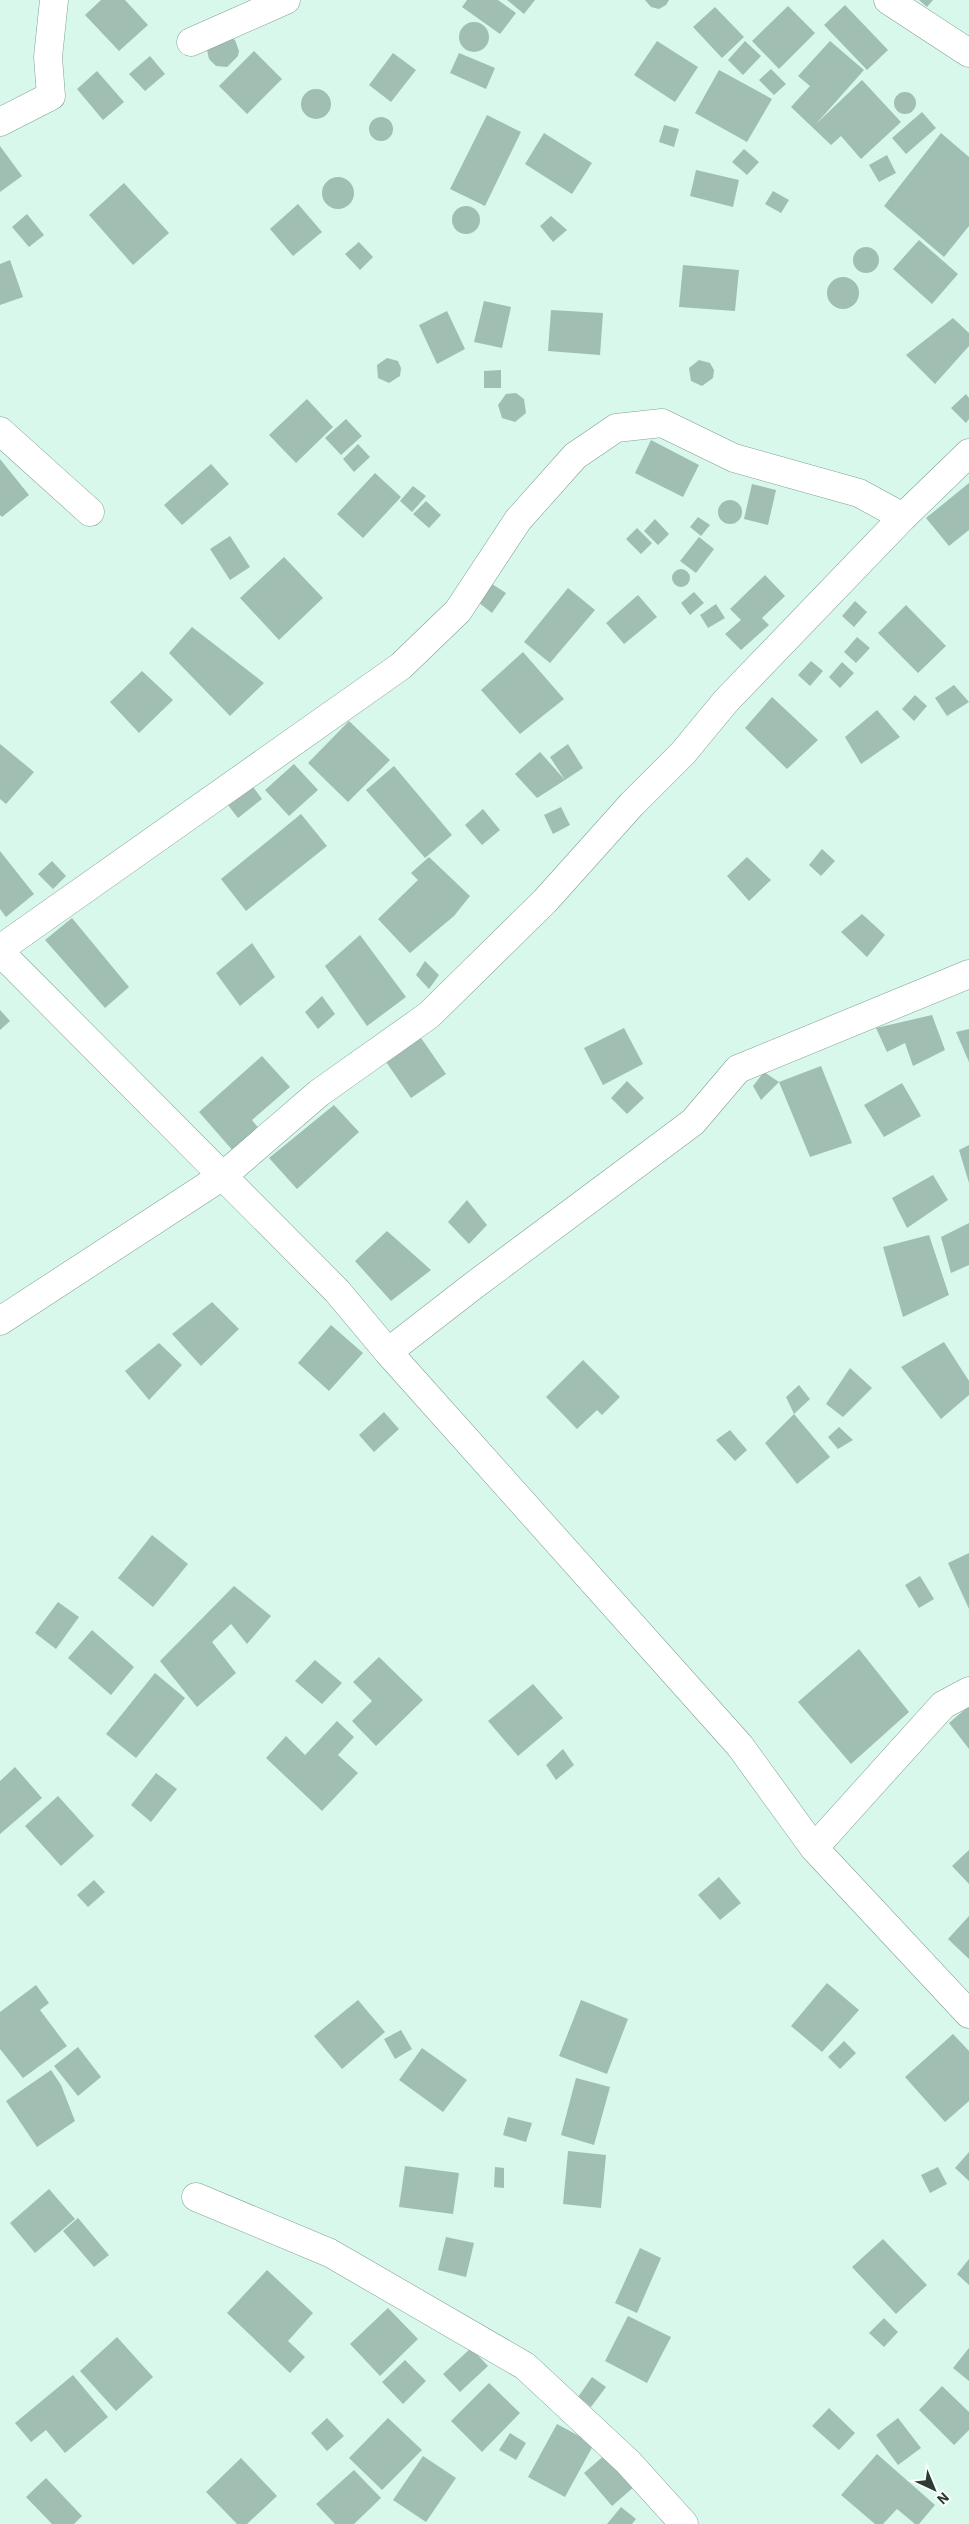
<svg xmlns="http://www.w3.org/2000/svg" width="969" height="2524" viewBox="0 0 969 2524" font-family="'IBM Plex Sans',sans-serif">
<style>
.building{fill:#a0beb2}
.lines{fill:none;stroke-linecap:round;stroke-linejoin:round}
.street-casing{stroke:#819f93;stroke-width:29}
.street{stroke:#fff;stroke-width:28}
</style>
<rect width="100%" height="100%" fill="#d8f8eb"/>
<!-- building -->
<path class="building" d="M101,0H125L148,25L119,51L85,15Z
M467,0H498L516,13L500,34L462,7Z
M507,0H535L524,14Z
M645,0H669L666,5L659,9L651,7Z
M919,0H933L927,7Z
M845,5L888,50L867,70L824,25Z
M788,6L815,33L779,69L752,41Z
M715,7L744,37L722,58L693,27Z
M459 37a15 15 0 1 1 30 0a15 15 0 1 1-30 0Z
M226,35L235,40L239,51L238,56L227,67L216,66L209,59L207,50Z
M657,41L698,67L675,102L634,75Z
M745,41L761,56L743,75L728,60Z
M830,41L864,70L816,124L862,80L901,122L861,159L841,136L831,145L791,107L810,86L798,76Z
M254,51L282,79L247,114L219,86Z
M393,53L416,70L391,102L369,85Z
M459,53L495,68L486,89L450,73Z
M150,56L165,74L145,91L129,74Z
M771,69L786,84L774,95L759,80Z
M719,70L772,99L747,142L695,113Z
M97,71L124,102L103,120L77,89Z
M301 104a15 15 0 1 1 30 0a15 15 0 1 1-30 0Z
M894 103a11 11 0 1 1 22 0a11 11 0 1 1-22 0Z
M922,112L936,128L906,154L892,138Z
M487,115L521,132L485,206L450,189Z
M369 129a12 12 0 1 1 24 0a12 12 0 1 1-24 0Z
M664,125L679,129L674,147L659,142Z
M544,133L592,163L572,194L525,164Z
M941,133L969,157V226L944,257L884,206Z
M0,146L22,176L0,192Z
M744,149L759,162L747,175L732,162Z
M887,155L896,173L879,182L869,165Z
M696,170L739,180L733,207L690,196Z
M322 193a16 16 0 1 1 32 0a16 16 0 1 1-32 0Z
M124,183L169,233L133,265L89,215Z
M773,191L789,200L781,213L765,204Z
M298,204L322,232L293,256L270,229Z
M452 220a14 14 0 1 1 28 0a14 14 0 1 1-28 0Z
M27,214L44,235L29,247L12,227Z
M551,216L567,230L553,242L540,226Z
M919,240L958,274L932,304L893,269Z
M359,242L373,257L360,270L345,254Z
M853 260a13 13 0 1 1 26 0a13 13 0 1 1-26 0Z
M10,260L23,297L0,305V264Z
M683,265L739,270L735,311L679,307Z
M827 293a16 16 0 1 1 32 0a16 16 0 1 1-32 0Z
M484,301L511,307L502,348L474,342Z
M551,310L603,313L600,355L548,351Z
M447,311L465,349L437,364L419,325Z
M953,318L969,333V346L935,384L906,355Z
M387,358L398,361L401,368L400,376L389,383L378,378L377,365Z
M699,360L710,363L714,370L713,378L702,386L691,381L689,368Z
M501,370V388H484V371Z
M516,393L524,399L526,413L515,422L502,418L498,405L506,394Z
M966,394L969,398V419L966,423L951,408Z
M307,399L333,427L296,463L269,435Z
M346,419L362,436L341,455L325,438Z
M651,440L699,465L683,497L635,473Z
M358,444L370,457L354,472L343,459Z
M0,459L29,495L2,517L0,515Z
M211,464L229,484L182,525L164,505Z
M375,473L401,497L363,538L337,514Z
M969,483V530L949,546L926,518Z
M752,484L776,490L768,525L744,519Z
M413,486L426,496L412,512L400,501Z
M718 512a12 12 0 1 1 24 0a12 12 0 1 1-24 0Z
M426,501L441,515L429,528L413,514Z
M698,517L710,525L701,536L690,527Z
M655,519L669,534L658,545L644,531Z
M637,528L652,543L641,554L626,539Z
M230,536L250,567L230,580L210,549Z
M699,537L714,549L696,573L680,561Z
M284,557L323,598L279,640L240,598Z
M672 578a9 9 0 1 1 18 0a9 9 0 1 1-18 0Z
M765,575L785,596L762,618L769,625L741,650L725,634L741,620L730,609Z
M492,584L506,593L492,613L478,602Z
M568,588L595,610L550,663L524,642Z
M694,592L704,603L690,615L681,603Z
M638,595L657,617L624,644L606,623Z
M855,601L867,612L854,627L842,616Z
M716,604L725,618L708,628L700,615Z
M906,605L946,646L918,673L878,633Z
M192,627L264,683L230,716L169,653Z
M857,637L870,648L856,663L844,652Z
M523,652L564,699L520,734L481,690Z
M811,661L823,671L810,686L798,675Z
M842,662L854,673L840,688L829,677Z
M142,671L173,700L139,733L110,702Z
M954,685L969,702L947,716L935,698Z
M915,695L927,706L914,721L902,709Z
M772,697L818,740L787,769L745,728Z
M877,710L900,737L861,764L845,737Z
M349,721L390,760L348,802L308,763Z
M0,744L34,772L6,804L0,799Z
M568,744L583,768L565,780L550,757Z
M540,752L565,780L537,798L515,774Z
M294,764L318,790L289,816L265,790Z
M394,766L452,835L425,858L366,790Z
M248,780L262,799L238,818L224,800Z
M561,807L570,825L553,834L544,815Z
M483,809L500,830L482,845L465,825Z
M301,814L327,846L246,911L221,879Z
M822,849L835,861L821,876L809,865Z
M0,851L34,894L6,917L0,909Z
M429,857L470,896L454,916L410,953L378,919L418,880L411,873Z
M747,857L771,880L749,901L727,876Z
M52,861L66,876L53,889L38,874Z
M862,914L885,935L867,957L841,932Z
M72,918L129,987L105,1008L45,940Z
M360,935L406,997L367,1026L325,966Z
M252,943L275,977L240,1006L216,973Z
M425,961L439,975L429,989L416,975Z
M322,996L335,1014L318,1029L305,1012Z
M0,1010L10,1021L0,1030Z
M932,1015L945,1050L913,1066L905,1043L887,1052L876,1028Z
M624,1028L643,1064L603,1085L584,1048Z
M969,1029V1062L956,1032Z
M419,1035L446,1074L411,1098L384,1059Z
M262,1056L290,1087L252,1120L260,1130L234,1152L199,1112Z
M821,1066L852,1143L810,1157L779,1082Z
M764,1072L779,1082L761,1100L753,1086Z
M627,1081L644,1098L627,1114L611,1098Z
M902,1083L921,1116L884,1137L864,1105Z
M334,1105L359,1132L297,1189L269,1158Z
M969,1145V1183L959,1150Z
M933,1175L948,1200L907,1228L892,1198Z
M467,1200L487,1225L469,1244L448,1222Z
M969,1223V1265L951,1273L941,1237Z
M387,1231L431,1270L391,1301L355,1261Z
M929,1235L949,1295L903,1317L883,1247Z
M212,1302L239,1329L201,1366L172,1334Z
M331,1325L363,1353L329,1391L298,1363Z
M944,1342L969,1381V1395L941,1419L901,1367Z
M159,1343L182,1365L149,1400L125,1371Z
M583,1360L620,1397L602,1415L597,1410L577,1429L546,1397Z
M850,1368L872,1388L843,1417L826,1404Z
M799,1385L810,1399L794,1414L830,1457L797,1484L765,1443L794,1414L786,1397Z
M384,1412L399,1429L374,1452L359,1435Z
M839,1427L853,1440L838,1449L828,1437Z
M730,1430L747,1450L735,1461L716,1440Z
M152,1535L188,1564L153,1607L118,1578Z
M969,1553V1609L948,1563Z
M920,1576L934,1599L919,1608L905,1585Z
M234,1586L271,1616L247,1644L231,1624L212,1642L236,1673L197,1707L160,1661Z
M58,1602L79,1617L56,1649L35,1633Z
M92,1630L134,1667L111,1695L68,1658Z
M859,1649L909,1712L851,1764L798,1702Z
M379,1657L423,1700L376,1746L352,1721L372,1701L353,1682Z
M315,1660L342,1683L322,1704L295,1681Z
M155,1673L185,1698L136,1758L106,1734Z
M533,1684L563,1718L518,1756L488,1721Z
M969,1706V1749L949,1723Z
M337,1721L354,1737L338,1755L358,1773L322,1811L266,1758L286,1736L305,1755Z
M563,1749L574,1765L556,1780L546,1765Z
M15,1767L42,1798L0,1834V1781Z
M156,1773L177,1789L151,1822L131,1805Z
M58,1796L94,1836L61,1866L25,1826Z
M969,1850V1884L952,1866Z
M719,1877L741,1903L720,1920L698,1895Z
M94,1880L105,1892L88,1907L77,1895Z
M969,1916V1959L948,1939Z
M827,1983L859,2010L822,2052L791,2026Z
M36,1985L49,2003L40,2010L67,2046L23,2078L0,2049V2012Z
M358,2000L385,2032L342,2069L314,2036Z
M581,2000L628,2019L607,2074L559,2056Z
M401,2030L412,2049L395,2059L384,2039Z
M953,2034L969,2051V2101L945,2122L905,2077Z
M844,2041L856,2053L840,2069L828,2057Z
M78,2047L101,2077L78,2096L54,2066Z
M422,2048L467,2080L443,2112L399,2080Z
M51,2070L61,2085L75,2121L37,2147L6,2101Z
M576,2078L610,2087L594,2145L561,2135Z
M508,2117L532,2123L526,2142L503,2135Z
M568,2151L606,2155L601,2208L563,2204Z
M969,2152V2181L955,2168Z
M405,2166L459,2173L453,2214L399,2207Z
M495,2167L504,2168V2188L494,2187Z
M938,2167L947,2184L930,2193L921,2175Z
M49,2189L75,2219L35,2253L10,2223Z
M78,2218L109,2255L94,2267L63,2231Z
M446,2237L474,2243L466,2277L438,2270Z
M883,2239L927,2285L896,2314L852,2267Z
M640,2248L661,2258L637,2313L615,2303Z
M969,2259V2285L957,2274Z
M267,2270L313,2313L288,2341L305,2357L290,2373L227,2313Z
M388,2308L418,2339L380,2376L350,2344Z
M628,2316L671,2337L647,2383L605,2361Z
M884,2318L898,2332L884,2347L869,2333Z
M117,2337L153,2377L116,2411L80,2371Z
M471,2348L488,2366L460,2392L443,2374Z
M969,2348V2381L953,2368Z
M405,2360L426,2381L403,2404L382,2382Z
M73,2375L108,2417L65,2453L46,2430L31,2442L15,2423Z
M592,2377L606,2387L591,2407L578,2397Z
M489,2383L520,2413L482,2452L451,2421Z
M942,2386L969,2412V2430L954,2445L919,2410Z
M829,2408L855,2433L839,2450L812,2426Z
M327,2418L344,2436L327,2451L311,2433Z
M388,2418L422,2450L382,2490L349,2458Z
M898,2418L921,2448L898,2465L876,2435Z
M557,2424L594,2444L565,2497L528,2477Z
M510,2433L526,2443L516,2460L499,2450Z
M607,2453L635,2486L612,2506L584,2473Z
M877,2454L935,2505L919,2524H915L897,2509L883,2524H875L841,2495Z
M423,2456L456,2478L426,2522L393,2500Z
M241,2458L277,2496L247,2524H237L206,2492Z
M354,2470L381,2498L354,2524H335L316,2504Z
M46,2478L82,2516L74,2524H52L26,2497Z
M621,2507L636,2519L632,2524H607Z"/>
<g class="lines">
<!-- street casing -->
<g class="street-casing">
<path id="street" d="M888,0L969,53
M191,42L286,0
M0,122L51,96L48,57L54,0
M0,431L90,512
M0,949L401,666L458,611L518,520L575,456L616,428L662,423L734,458L859,493L903,517
M0,952L337,1291L388,1352L740,1746L814,1848L969,2014
M0,1321L224,1175L319,1093L429,1015L545,901L632,804L683,753L726,701L903,517L969,453
M388,1352L473,1286L693,1122L738,1069L969,974
M814,1848L943,1705L969,1691
M196,2197L330,2253L525,2366L628,2462L684,2524"/>
</g>
<!-- street -->
<use href="#street" class="street"/>
</g>
<!-- north arrow -->
<g transform="translate(934 2489) rotate(136)" stroke="#f8fefc" stroke-width="4" paint-order="stroke">
<path d="M0-4L9 19L0 12L-9 19Z" fill="#2d3a35"/>
<text y="-8" font-size="14" font-weight="bold" text-anchor="middle" fill="#2d3a35">N</text>
</g>
</svg>
